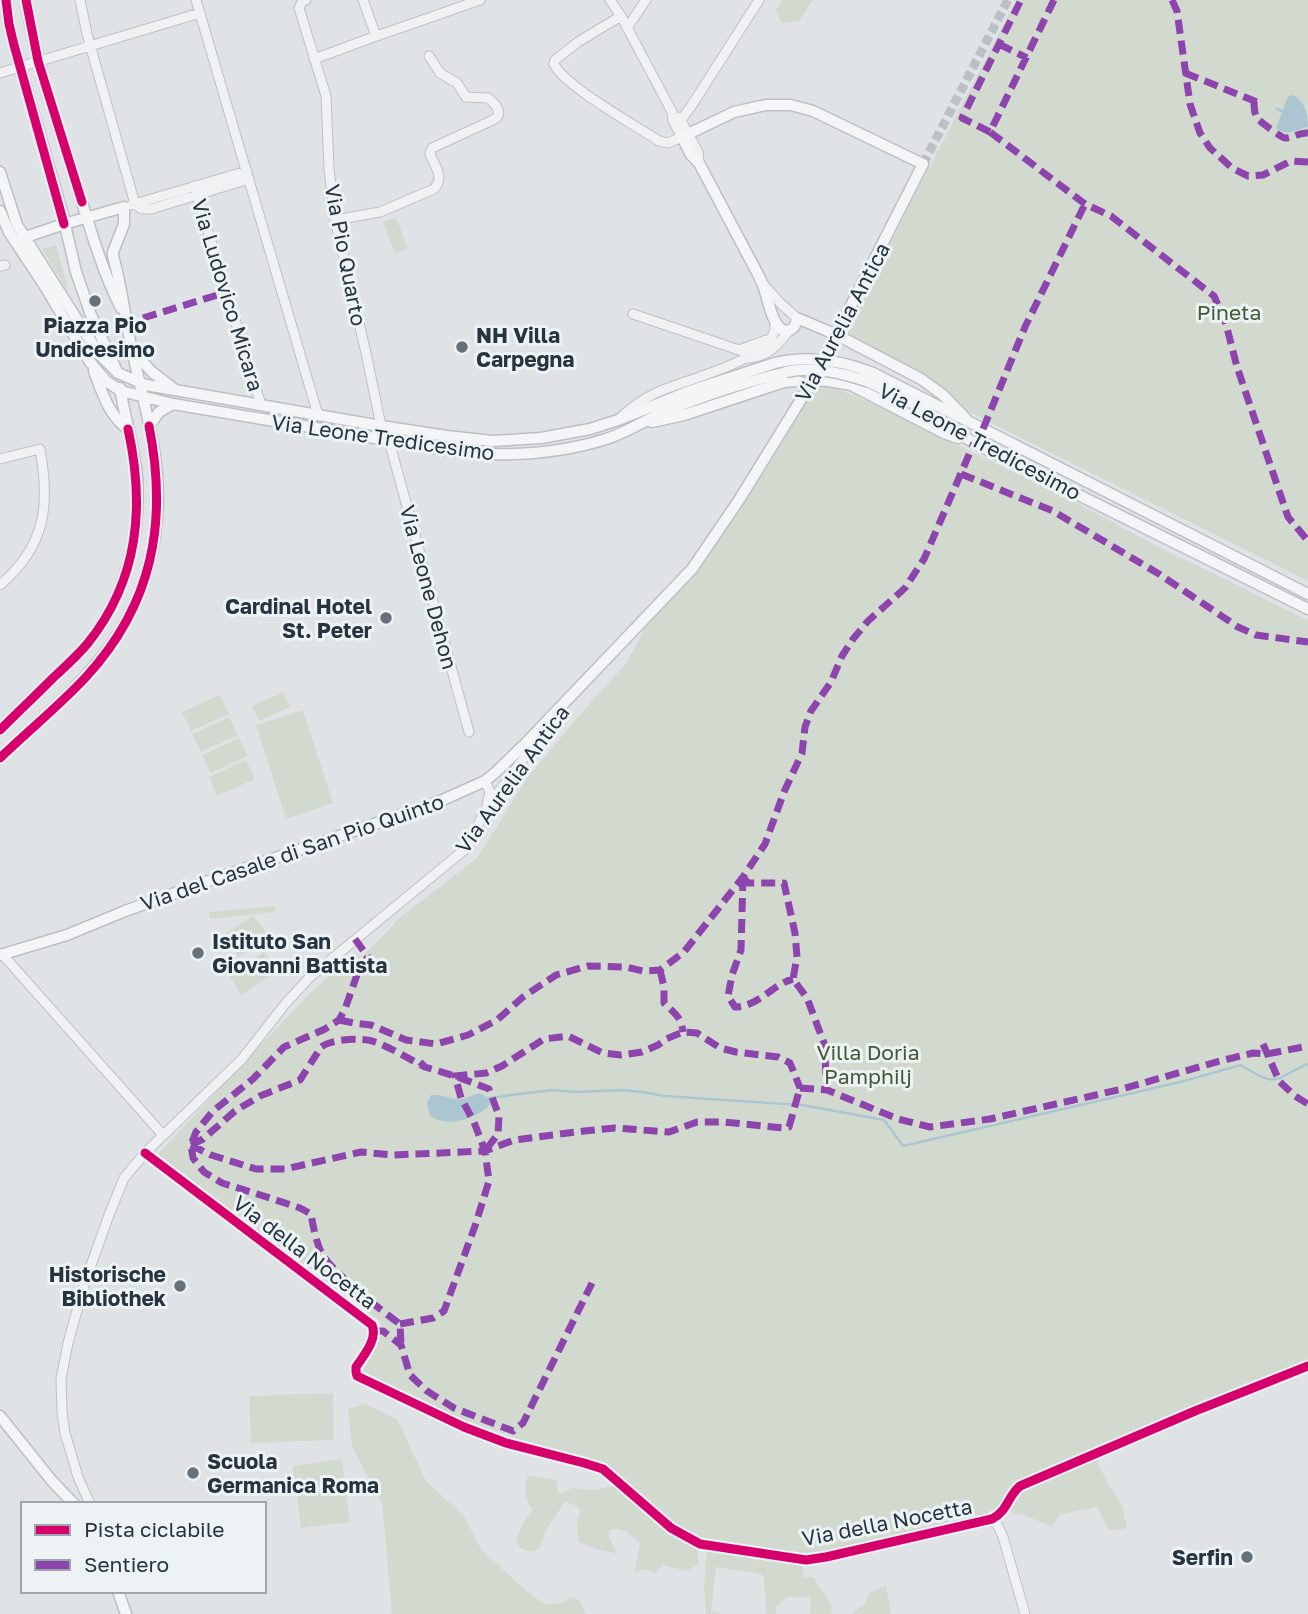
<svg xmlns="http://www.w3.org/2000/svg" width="1308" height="1614" viewBox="0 0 1308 1614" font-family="'Golos Text',sans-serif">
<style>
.green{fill:#d2dad0}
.water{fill:#acc6d1}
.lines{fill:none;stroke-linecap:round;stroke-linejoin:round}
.stream{stroke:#acc6d1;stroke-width:2.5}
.minor-tunnel{stroke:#bbc0c4;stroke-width:9;stroke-dasharray:9 4.5;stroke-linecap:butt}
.minor-casing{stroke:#bec1c3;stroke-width:11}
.major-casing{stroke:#bcc0c3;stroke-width:13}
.minor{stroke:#eff1f2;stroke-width:9}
.major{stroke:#f4f5f6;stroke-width:10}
.major-bridge-casing{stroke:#bcc0c3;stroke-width:13;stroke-linecap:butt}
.major-bridge{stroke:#f4f5f6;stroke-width:10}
.quiet{stroke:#8e44ad;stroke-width:7;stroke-dasharray:14 7;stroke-linecap:butt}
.cycleway-casing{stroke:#edf2f5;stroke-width:13}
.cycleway{stroke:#d6006c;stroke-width:9}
.poi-dot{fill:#677179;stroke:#edf2f5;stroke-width:2.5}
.labels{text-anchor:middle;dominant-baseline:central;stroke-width:6;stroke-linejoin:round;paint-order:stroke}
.street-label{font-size:21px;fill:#26343f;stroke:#edf2f5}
.park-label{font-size:21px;fill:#425b33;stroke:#edf2f5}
.poi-label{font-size:21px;font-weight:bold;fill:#26343f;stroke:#edf2f5;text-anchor:start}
</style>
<rect width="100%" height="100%" fill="#e0e3e5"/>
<!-- green -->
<path class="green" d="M782,0H813L799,21L783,23L775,11Z
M1016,0H1308V581L967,411L931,378L844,333Z
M396,217L408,249L395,254L383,222Z
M56,245L69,293L42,249Z
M814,387H832L867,401L1073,501L1163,549L1308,620V1362L1095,1447L1098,1463L1109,1486L1122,1505L1127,1528L1109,1531L1097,1507L1059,1515L1053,1527L1024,1515L993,1509L984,1516L882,1543L824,1555L742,1546L697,1538L659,1514L608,1465L519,1439L459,1418L363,1371L383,1331L380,1321L258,1231L158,1154L306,997L355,953L361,957L386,933L399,918L477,858L527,778L589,704L625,665L647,625L696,573L773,457Z
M283,692L290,707L259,721L252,706Z
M220,695L229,714L191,731L182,712Z
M303,710L333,803L286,819L256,725Z
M229,717L238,735L201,752L192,734Z
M239,738L248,756L210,773L202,755Z
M246,760L255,779L217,796L209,777Z
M275,906V912L210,919L209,912Z
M253,916L271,938L255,948L252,945V947L239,957L223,935Z
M264,952L277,971L242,995L229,976Z
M333,1393L334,1440L251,1443L249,1396Z
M366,1404L397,1419L426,1481L464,1516L481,1549L523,1588L544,1604L562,1603L571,1597L579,1600L586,1614H392L382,1503L352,1447L348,1409Z
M342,1459L345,1484L296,1491L292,1466Z
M528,1475L557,1480L558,1493H564L571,1488L598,1490L609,1486L621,1490L686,1541L698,1548V1565L686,1571L663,1565L655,1574C649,1567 643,1569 635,1573L640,1543C632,1536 623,1526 610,1530L609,1538L618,1554C605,1550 588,1549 578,1541L577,1521L580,1510L575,1505L565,1502L547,1528L540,1548L532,1552L520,1548L516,1540L522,1525L533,1509C524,1501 524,1486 528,1475Z
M345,1488L350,1522L301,1528L297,1495Z
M707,1550L752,1557L757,1561L761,1558L802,1566L804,1577H813L833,1607L831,1614H809L811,1609L809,1597H787L776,1607V1614H766L764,1576L756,1573L716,1567L711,1611L723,1614H706L704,1585Z
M886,1585L891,1614H851L864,1604L870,1593Z"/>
<!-- water -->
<path class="water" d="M1293,95C1305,101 1308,114 1308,127C1296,129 1287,137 1276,128L1288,96Z
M479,1093L489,1098L490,1105C476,1119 447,1128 430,1116L427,1103L431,1095C440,1094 446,1098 455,1099C464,1100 471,1096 479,1093Z"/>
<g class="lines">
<!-- stream -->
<path class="stream" d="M1277,109L1282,111
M489,1098L552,1090L578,1092L622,1090L643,1092L664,1096L802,1105L884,1120L903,1146L1180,1082L1241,1065C1278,1089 1273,1079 1308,1064"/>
<!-- minor-tunnel -->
<path class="minor-tunnel" d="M923,164L1008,0"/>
<!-- minor casing -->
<g class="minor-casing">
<path id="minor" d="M80,0L87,34L135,204
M196,0L318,415
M306,0L302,2L299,8L326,96L329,169L335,220L366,353L381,426
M363,0L376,36
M610,0L621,16L672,112L673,121L682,137L668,143L659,141C636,126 563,85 554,64L555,60L578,42L621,16
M627,28L646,0
M314,59L371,38L480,0
M0,73L200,13
M679,117L698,152L699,163
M681,120L692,105L759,0
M194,186L261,405
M135,204L142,209H151L249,179
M131,205L247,171
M335,220L380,212L434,189C445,177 435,167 430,154L432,148L493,120L498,116C500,108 494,103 488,98L466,97L457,83L440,73L429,56
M0,266L5,265
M764,285L781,304L797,318
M633,314L739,350
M742,351L739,350L766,340
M749,358C766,357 779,345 788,331
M622,416C633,406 645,398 658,392C687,379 762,362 774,333C775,330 775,325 775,322
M389,441L469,732
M0,459L40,449C50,505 46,546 0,585
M485,781L490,792L487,804
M2,954L163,1135
M145,1153L372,1325C378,1339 364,1355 356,1367V1372L357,1376L464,1427L506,1443L584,1463L603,1469L671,1528L700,1544L806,1560L826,1557L992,1519C1008,1511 1007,1497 1020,1486L1195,1411L1308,1366
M90,1504L78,1477L65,1433L62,1412L61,1379L68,1343L85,1282L109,1215L124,1178L145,1153L242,1059L286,1003L310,977L464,850L471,840L484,812L546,728
M992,1519L998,1526L1003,1537L1025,1614"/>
</g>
<!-- major casing -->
<g class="major-casing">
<path id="major" d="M6,0L9,24L14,45L62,212L76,272L91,315L116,369
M26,0C35,60 56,118 74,176C87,218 101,269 121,308
M0,172L17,225L99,354L118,373L146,385L381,426L447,436L492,441L541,438L590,429L618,420L690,391L775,363
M0,211L9,232L44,285L90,362L106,381L121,391L173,404L458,452C508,457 558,454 606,439C628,432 648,418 669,410C707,394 747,382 786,372
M132,350L152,372L174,389
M94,371C102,392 109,416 128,429
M873,373L1308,594
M813,380L828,381L851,385L944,433L958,438
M869,382L922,408L974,443L1308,609
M652,422L684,415L784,382L797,381L810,385
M149,426L159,412L173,404
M0,730C18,712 36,695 54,677C65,666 78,656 88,643C125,597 141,536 137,477C134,447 125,418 120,388
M0,758C38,722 80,688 111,645C146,596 162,534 157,474C153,432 141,391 132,350C125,318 122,287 113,256V252L124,224V207L64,224L20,239
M0,955L67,935L125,911L217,878L438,802L485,781L496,772L526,743L692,569L739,500L813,380L923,164L813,111L791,105H766L734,112L682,137L691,155L699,163L753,265C757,272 760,278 763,285C767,296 771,319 779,327C788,336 796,328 797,318L837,335L921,379L943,395L969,422
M0,1416L52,1481L74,1504
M118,1591L126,1614"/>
</g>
<!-- minor -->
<use href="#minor" class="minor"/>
<!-- major -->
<use href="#major" class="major"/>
<!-- major-bridge casing -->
<g class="major-bridge-casing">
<path id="major-bridge" d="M775,363C808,355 841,360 873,373
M786,372C815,366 842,373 869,382"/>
</g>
<!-- major-bridge -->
<use href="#major-bridge" class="major-bridge"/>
<!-- quiet -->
<path class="quiet" d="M1054,0L990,132L1085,204L1111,216L1214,296L1226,324L1237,367L1288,517L1308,541
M1172,0L1177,11L1190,104L1200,133L1210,148L1232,168L1248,176L1263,175L1291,161L1308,162
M999,44L1027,58
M1185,73L1262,104
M1254,101C1254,106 1254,113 1257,118C1259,121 1282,138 1285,138C1293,138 1300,132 1308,133
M990,132L962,118L1021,0
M143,318L227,292
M983,429L1025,327L1085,204
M961,474L1053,511L1159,574L1238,627L1256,635L1308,642
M743,877L748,883H784L795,933L797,957L793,979L807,998L824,1043L827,1090
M743,877L741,950L732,975L728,996L735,1007C758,1007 773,984 793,979
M355,939L368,957L358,972L345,1009L339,1020L325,1029L284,1047L253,1079L213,1111L196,1132L191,1145L193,1158L204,1172L222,1183L273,1199L300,1208L311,1214C313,1226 316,1241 321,1252C329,1270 382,1311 400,1324L401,1345
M660,970L664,987V1003C675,1014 681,1016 683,1032
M339,1020L354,1023L371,1025L406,1040L436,1044L468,1035L497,1020L523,997L556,975L588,966L626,967L643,971L660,970L684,952L743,877L765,844L784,792L802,753L805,727L811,711L831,682L842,656L853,639L868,621L905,588L924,559L974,443
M1263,1044L1277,1076
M420,1062L425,1067L455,1076L489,1089L499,1116L498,1134L485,1151
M1280,1082L1295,1096L1308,1104
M800,1088L827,1090L898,1119L930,1127L990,1119L1122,1089L1220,1061L1253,1053L1267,1054L1308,1046
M191,1145L211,1155L256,1169H285L361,1152L394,1155L485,1151L514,1140L584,1131L615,1128L669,1132L697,1122H724L783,1128L789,1127L800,1088
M191,1145L203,1139L235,1111L260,1096L300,1080L321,1047C331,1039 363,1037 375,1042C392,1048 409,1059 425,1067
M400,1324L433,1318L444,1311L475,1226L489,1181L485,1151L474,1122L461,1098L455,1076L486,1073L502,1066L544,1039L568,1036L603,1053L621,1055L642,1052L658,1045L666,1039L683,1032L697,1033L720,1048L736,1052L778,1057L790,1063L800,1088
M375,1331H383L401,1345L410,1375L427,1391L454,1408L513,1431L523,1423L592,1283"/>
<!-- cycleway casing -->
<g class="cycleway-casing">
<path id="cycleway" d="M6,0L9,24L14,45L64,224
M26,0L38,61L82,202
M0,730C18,712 36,695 54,677C66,666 78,655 88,643C139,579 145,506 128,429
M0,758C28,731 59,706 86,677C153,604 168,522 149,426
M145,1153L372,1325C378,1339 364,1355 356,1367V1372L357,1376L464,1427L506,1443L584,1463L603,1469L671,1528L700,1544L806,1560L826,1557L992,1519C1008,1511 1007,1497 1020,1486L1195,1411L1308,1366"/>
</g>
<!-- cycleway -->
<use href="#cycleway" class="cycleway"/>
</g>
<!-- markers -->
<g class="poi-dot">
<circle cx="95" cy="301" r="7"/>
<circle cx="462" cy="347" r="7"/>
<circle cx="386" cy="618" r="7"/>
<circle cx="198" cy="953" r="7"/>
<circle cx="180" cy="1286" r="7"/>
<circle cx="193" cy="1473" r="7"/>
<circle cx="1247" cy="1557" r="7"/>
</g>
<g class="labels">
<!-- street labels -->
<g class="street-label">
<text transform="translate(346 255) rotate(79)">Via Pio Quarto</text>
<text transform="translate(228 295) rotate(73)">Via Ludovico Micara</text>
<text transform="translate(842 322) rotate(-62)">Via Aurelia Antica</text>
<text transform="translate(383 437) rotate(8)">Via Leone Tredicesimo</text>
<text transform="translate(980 441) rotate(28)">Via Leone Tredicesimo</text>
<text transform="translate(429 587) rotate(75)">Via Leone Dehon</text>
<text transform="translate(512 779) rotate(-54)">Via Aurelia Antica</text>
<text transform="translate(292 852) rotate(-19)">Via del Casale di San Pio Quinto</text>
<text transform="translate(305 1252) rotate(37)">Via della Nocetta</text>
<text transform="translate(887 1522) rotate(-11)">Via della Nocetta</text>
</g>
<!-- park labels -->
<g class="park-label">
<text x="1229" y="312">Pineta</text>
<text x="868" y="1052">Villa Doria<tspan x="868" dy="24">Pamphilj</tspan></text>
</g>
<!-- poi labels -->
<g class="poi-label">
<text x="95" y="325" text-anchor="middle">Piazza Pio<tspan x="95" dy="24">Undicesimo</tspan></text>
<text x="476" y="335">NH Villa<tspan x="476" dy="24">Carpegna</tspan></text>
<text x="372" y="606" text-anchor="end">Cardinal Hotel<tspan x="372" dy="24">St. Peter</tspan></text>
<text x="212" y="941">Istituto San<tspan x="212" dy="24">Giovanni Battista</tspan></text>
<text x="166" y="1274" text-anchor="end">Historische<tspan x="166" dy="24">Bibliothek</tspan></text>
<text x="207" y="1461">Scuola<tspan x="207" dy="24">Germanica Roma</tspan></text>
<text x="1233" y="1557" text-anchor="end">Serfin</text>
</g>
</g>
<!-- legend -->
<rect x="21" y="1502" width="245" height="91" fill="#edf2f5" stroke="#9da6ac" stroke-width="2"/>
<rect x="35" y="1525" width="35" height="10" fill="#d6006c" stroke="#9da6ac" stroke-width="2"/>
<text x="84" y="1537" font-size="21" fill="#26343f">Pista ciclabile</text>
<rect x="35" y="1560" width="35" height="10" fill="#8e44ad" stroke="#9da6ac" stroke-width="2"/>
<text x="84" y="1572" font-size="21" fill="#26343f">Sentiero</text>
</svg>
